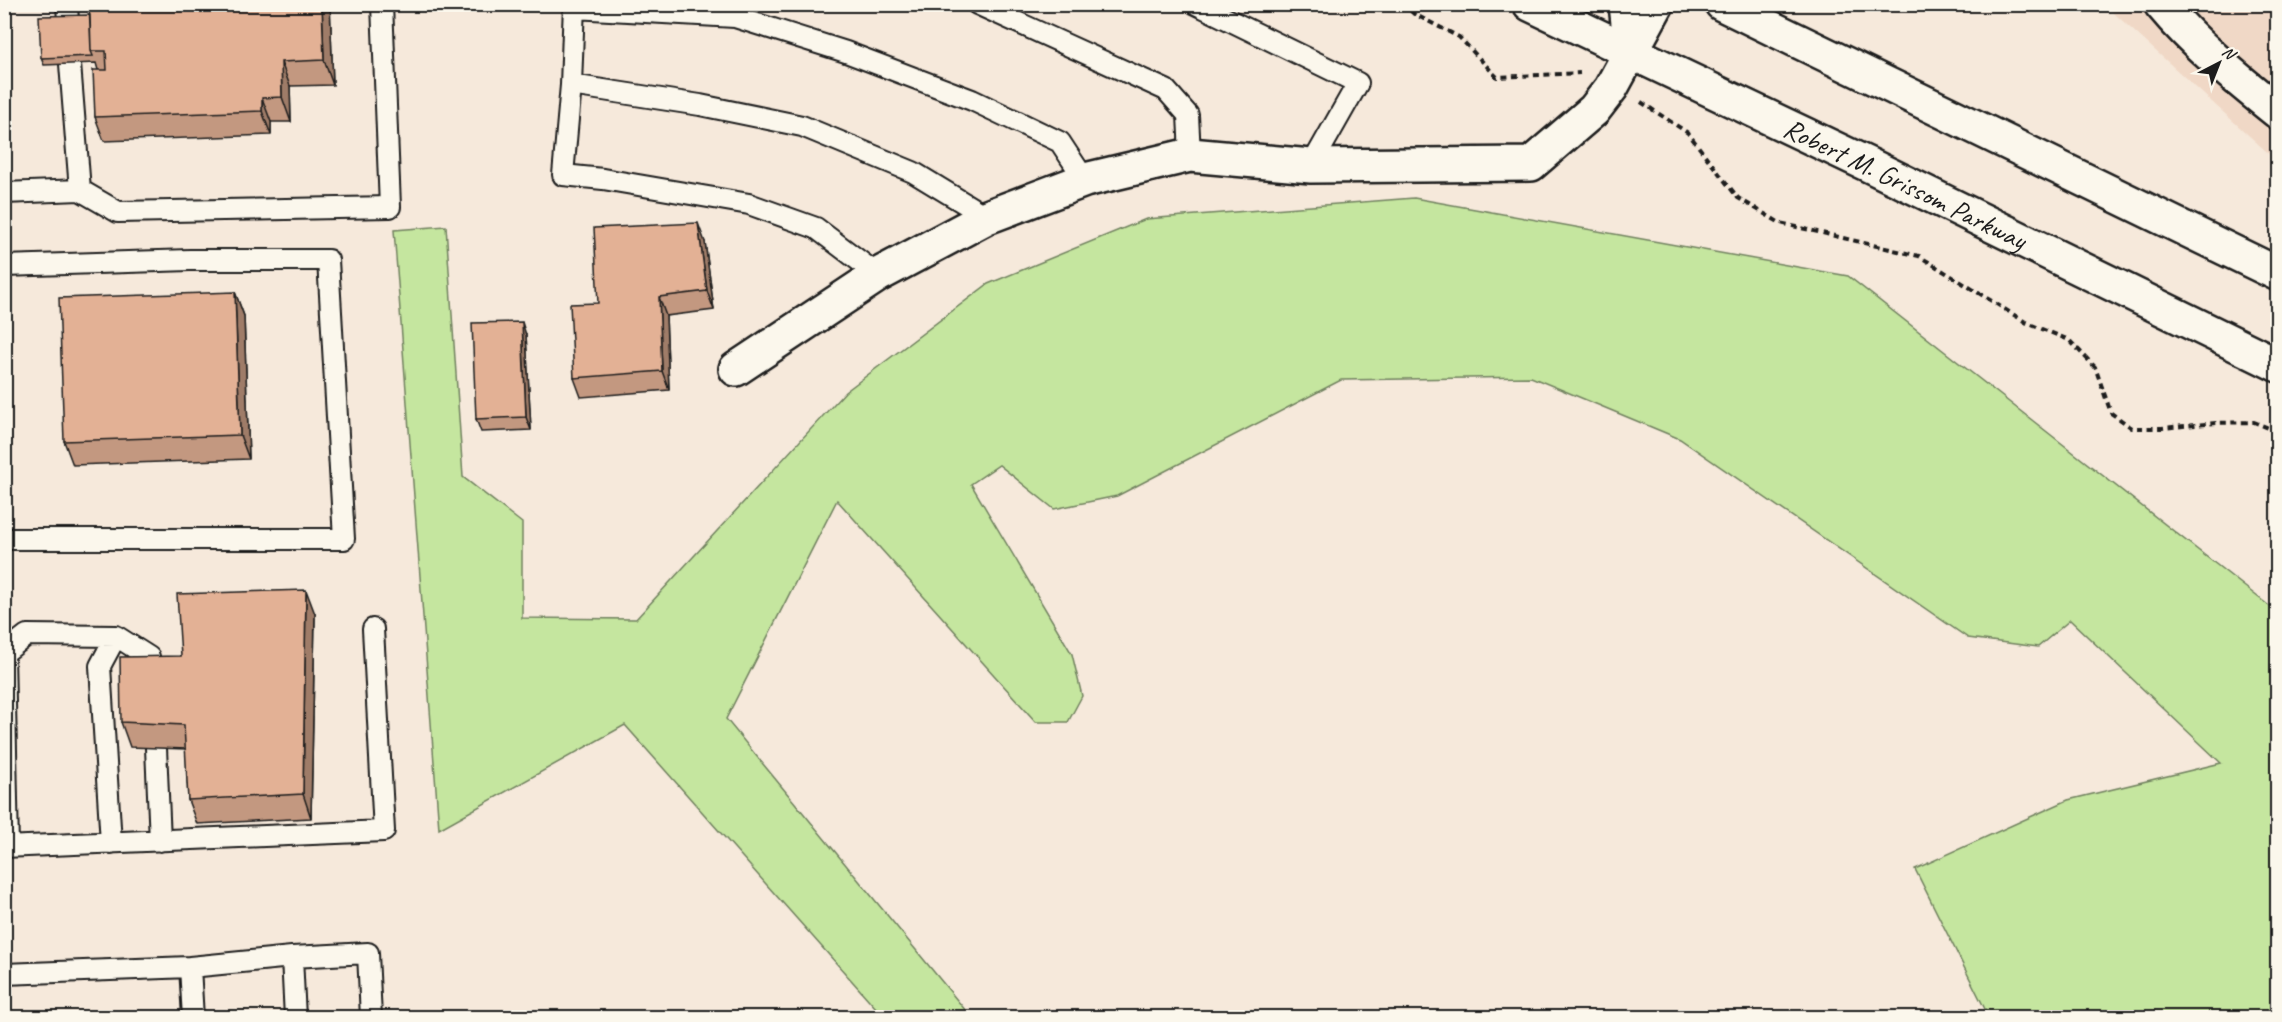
<svg xmlns="http://www.w3.org/2000/svg" width="2282" height="1022" viewBox="0 0 2282 1022" font-family="Caveat,sans-serif">
<style>
.built{fill:#f0d8c6}
.green{fill:#c5e69f;stroke:#70815e;stroke-width:1.5}
.lines{fill:none;stroke-linecap:round;stroke-linejoin:round}
.lane-casing{stroke:#1c1c1c;stroke-width:24}
.street-casing{stroke:#1c1c1c;stroke-width:38}
.secondary-casing{stroke:#1c1c1c;stroke-width:38}
.path{stroke:#1c1c1c;stroke-width:4;stroke-dasharray:6 4.5;stroke-linecap:butt}
.lane{stroke:#fbf7ec;stroke-width:20}
.street{stroke:#fbf7ec;stroke-width:33}
.secondary{stroke:#fbf7ec;stroke-width:33}
.wall{fill:#c39880;stroke:#1c1c1c;stroke-width:1.5}
.shaded-wall{fill:#9f7c68;stroke:#1c1c1c;stroke-width:1.5}
.building{fill:#e3b195;stroke:#1c1c1c;stroke-width:1.5}
.labels{text-anchor:middle;dominant-baseline:central;stroke-width:6;stroke-linejoin:round;paint-order:stroke}
.street-label{font-size:28px;fill:#1c1c1c;stroke:#fbf7ec}
</style>
<rect width="100%" height="100%" fill="#f6e9db"/>
<filter id="ink" filterUnits="userSpaceOnUse"><feTurbulence type="fractalNoise" baseFrequency=".0167" numOctaves="2"/><feDisplacementMap in="SourceGraphic" scale="12" xChannelSelector="R" yChannelSelector="G"/><feConvolveMatrix kernelMatrix="1 2 1 2 8 2 1 2 1" color-interpolation-filters="sRGB"/></filter>
<g filter="url(#ink)">
<!-- built -->
<path class="built" d="M2105,5H2277V161Z"/>
<!-- green -->
<path class="green" d="M1414,198L1848,276L2277,612V1017H1989L1915,869L2068,800L2221,763L2070,620L2038,647L1968,638L1680,439L1531,377L1341,380L1117,496L1054,509L999,465L971,484L1072,654L1082,696L1068,722H1036L837,500L726,719L971,1017H884L625,725L439,829L394,230L446,226L463,477L522,523V618L636,619L845,392L988,284L1146,219Z"/>
<g class="lines">
<!-- lane casing -->
<g class="lane-casing">
<path id="lane" d="M67,4L68,22
M574,4L571,85L563,175L603,179L749,204L816,228L878,275
M977,4L1166,90L1188,115L1190,155
M1196,4L1358,83L1311,166
M574,8L735,17L846,52L972,100L1060,142L1085,180
M70,64L80,190
M571,85L700,105L802,126L913,172L987,217
M4,193L80,190L118,212L390,207L382,4
M4,266L190,260H328L344,539H4
M4,653L27,635L116,636L149,657L152,681
M4,654L8,847
M156,748L160,841
M111,843L100,666L116,636
M4,847L384,831L373,629
M190,967L292,957
M4,974L190,967L193,1018
M295,1018L292,957L368,953L371,1018"/>
</g>
<!-- street casing -->
<g class="street-casing">
<path id="street" d="M1626,4L1631,52
M2161,4C2195,45 2237,79 2278,112
M736,369L878,275L987,217L1085,180L1190,155L1311,166L1531,164L1594,110L1611,88L1657,4"/>
</g>
<!-- secondary casing -->
<g class="secondary-casing">
<g id="secondary">
<path id="s1" d="M1530,4L1869,165L2278,365"/>
<path d="M1722,4L2278,274"/>
</g>
</g>
<!-- path -->
<path class="path" d="M1403,4L1414,14L1459,37L1497,77L1580,73
M1641,102L1688,133L1738,198L1780,223L1919,256L2027,323L2069,340L2095,367L2111,413L2132,428H2162L2216,423L2254,422L2278,432"/>
<!-- lane -->
<use href="#lane" class="lane"/>
<!-- street -->
<use href="#street" class="street"/>
<!-- secondary -->
<use href="#secondary" class="secondary"/>
</g>
<!-- wall -->
<path class="wall" d="M330,4L333,85L290,86L291,122H271V135L104,141L95,117L98,70L96,63L44,65L41,58Z
M705,242L714,310L666,316L669,390L581,397L574,378L598,303Z
M235,292L244,316L249,459L73,465L64,441Z
M526,335L531,430L481,432L476,419Z
M315,614L311,818L197,824L188,800L186,749L130,747L121,722L181,656Z"/>
<!-- shaded-wall -->
<path class="shaded-wall" d="M322,4H330L333,85L324,60Z
M281,62L290,86L291,122L282,97Z
M262,98L271,122V135L262,111Z
M698,223L705,242L714,310L707,291Z
M235,292L244,316L249,459L240,435Z
M659,297L666,316L669,390L662,371Z
M522,322L526,335L531,430L526,417Z
M306,590L315,614L311,818L303,794Z"/>
<!-- building -->
<path class="building" d="M89,4H322L324,60L281,62L282,97L262,98V111L95,117L93,70H107L106,51H91Z
M90,15L91,51L93,56L41,58L39,16Z
M698,223L707,291L659,297L662,371L574,378L570,304L598,303L594,228Z
M235,292L240,435L64,441L59,298Z
M522,322L526,417L476,419L472,323Z
M306,590L303,794L188,800L184,725L121,722L120,657L181,656L177,594Z"/>
</g>
<g class="labels">
<!-- street labels -->
<g class="street-label">
<text stroke="none"><textPath href="#s1" startOffset="416">Robert M. Grissom Parkway</textPath></text>
</g>
</g>
<!-- margin -->
<rect width="2282" height="1022" fill="none" stroke="#fbf7ec" stroke-width="24"/>
<rect x="12" y="12" width="2258" height="998" fill="none" stroke="#1c1c1c" stroke-width="2" filter="url(#ink)"/>
<!-- north arrow -->
<g transform="translate(2219 63) rotate(42)" stroke="#fbf7ec" stroke-width="4.5" paint-order="stroke">
<path d="M0-4.5L10 22L0 15L-10 22Z" fill="#1c1c1c"/>
<text y="-9" font-size="16" font-weight="bold" text-anchor="middle" fill="#1c1c1c">N</text>
</g>
</svg>
